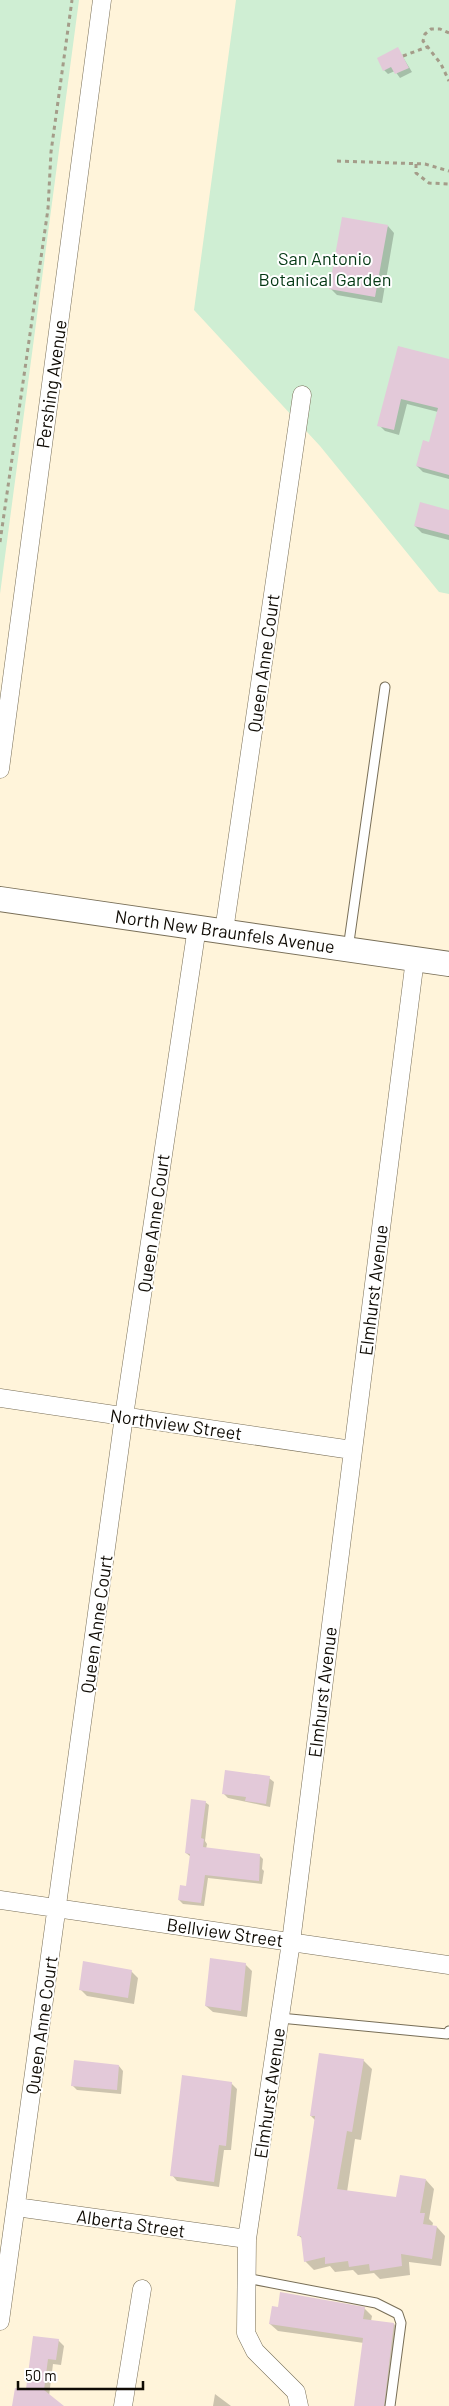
<svg xmlns="http://www.w3.org/2000/svg" width="449" height="2406" viewBox="0 0 449 2406" font-family="Barlow,sans-serif">
<style>
.green{fill:#cfeed3}
.shadow{fill:#0003}
.building{fill:#e3c9d9}
.lines{fill:none;stroke-linecap:round;stroke-linejoin:round}
.lane-casing{stroke:#786e57;stroke-width:11}
.street-casing{stroke:#786e57;stroke-width:19}
.secondary-casing{stroke:#786e57;stroke-width:26}
.path{stroke:#a49c89;stroke-width:3;stroke-dasharray:4 4;stroke-linecap:butt}
.lane{stroke:#fff;stroke-width:9}
.street{stroke:#fff;stroke-width:18}
.secondary{stroke:#fff;stroke-width:24}
.labels{text-anchor:middle;dominant-baseline:central;stroke-width:4;stroke-linejoin:round;paint-order:stroke}
.park-label{font-size:18px;fill:#033713;stroke:#fff}
.street-label{font-size:18px;fill:#0f0b04;stroke:#fff}
</style>
<rect width="100%" height="100%" fill="#fff4da"/>
<!-- green -->
<path class="green" d="M0,0H79L0,594Z
M236,0H449V594L439,592L320,446L194,310Z"/>
<!-- shadow -->
<path class="shadow" d="M398,49L412,72L400,78L395,71L388,74L384,70Z
M388,226L394,233L382,303L337,295L331,289Z
M399,347L449,360V479L423,472L417,466L430,444L438,412L407,404L399,435L385,431L379,425Z
M449,511V540L422,533L415,526Z
M269,1778L274,1782L270,1807L228,1798L223,1793Z
M205,1802L209,1805L205,1841L207,1844L206,1849L259,1855L263,1859L262,1869L264,1871L262,1884L208,1878L204,1906L183,1904L179,1900L187,1887L191,1857L186,1853Z
M245,1964L252,1971L247,2017L213,2012L206,2006Z
M131,1971L138,1978L134,2004L87,1996L80,1989Z
M363,2060L372,2069L361,2140L355,2139L347,2192L397,2198L426,2180L434,2189L429,2219L433,2223L432,2227H437L445,2236L441,2266L409,2262L410,2275L380,2279L374,2273L358,2275L353,2270L335,2272L330,2266L314,2270L305,2261L303,2239L299,2236L315,2120L311,2116Z
M119,2066L123,2071L121,2094L77,2090L72,2085Z
M231,2083L237,2089L231,2150H224L219,2187L177,2181L172,2175Z
M364,2308L372,2316L371,2321L394,2324L401,2332L393,2406H355L364,2343L278,2331L270,2324Z
M58,2340L64,2346L61,2365L53,2364L49,2396L62,2406H14L27,2390Z
M215,2394L231,2406H213Z"/>
<!-- building -->
<path class="building" d="M398,47L409,68L395,74L391,67L383,71L377,58Z
M342,217L388,225L375,297L329,289Z
M398,346L449,359V475L416,466L423,440L429,442L438,408L401,399L394,430L377,426Z
M420,502L449,510V535L414,526Z
M225,1770L270,1776L266,1804L245,1801L246,1797L222,1794Z
M191,1799L206,1801L201,1838L204,1839L203,1847L260,1854L259,1881L205,1875L201,1903L178,1900L180,1885L186,1886L190,1854L185,1853Z
M210,1958L246,1963L241,2011L205,2006Z
M83,1961L132,1970L128,1998L79,1990Z
M319,2053L364,2059L352,2132L347,2131L337,2189L396,2197L400,2175L426,2179L420,2213H425L423,2224L437,2226L432,2259L401,2254L402,2266L370,2271L369,2264L349,2267L348,2261L325,2264V2257L304,2262L301,2236H297L315,2116H310Z
M74,2060L119,2065L117,2090L71,2086Z
M182,2075L232,2082L226,2146L219,2145L214,2182L170,2176Z
M280,2292L365,2307L363,2319L394,2323L384,2406H354L363,2338L269,2324L272,2306L278,2307Z
M33,2336L59,2339L56,2360L48,2359L44,2390L64,2406H12L15,2388L26,2389Z"/>
<g class="lines">
<!-- lane casing -->
<g class="lane-casing">
<path id="lane" d="M348,949L385,687
M280,2018L447,2034L449,2031
M246,2278L376,2303L398,2314L401,2323L390,2406"/>
</g>
<!-- street casing -->
<g class="street-casing">
<path id="street" d="M0,769L102,0
M224,931L302,395
M0,1398L352,1450
M0,1900L449,1965
M16,2207L247,2239
M0,2321L124,1416L197,927
M123,2406L142,2289
M299,2406L296,2392L255,2351L246,2333L247,2239L291,1942L415,959"/>
</g>
<!-- secondary casing -->
<g class="secondary-casing">
<path id="secondary" d="M0,899L449,964"/>
</g>
<!-- path -->
<path class="path" d="M449,33L440,29H431L425,34L423,41L441,64L449,81
M403,56L427,47
M337,161L425,164L449,171
M416,164V173L429,183L449,184
M0,542L48,209L51,152L72,0"/>
<!-- lane -->
<use href="#lane" class="lane"/>
<!-- street -->
<use href="#street" class="street"/>
<!-- secondary -->
<use href="#secondary" class="secondary"/>
</g>
<g class="labels">
<!-- park labels -->
<g class="park-label">
<text x="325" y="258">San Antonio<tspan x="325" dy="21">Botanical Garden</tspan></text>
</g>
<!-- street labels -->
<g class="street-label">
<text transform="translate(51 384) rotate(-82)">Pershing Avenue</text>
<text transform="translate(263 663) rotate(-82)">Queen Anne Court</text>
<text transform="translate(225 931) rotate(8)">North New Braunfels Avenue</text>
<text transform="translate(153 1223) rotate(-82)">Queen Anne Court</text>
<text transform="translate(373 1290) rotate(-83)">Elmhurst Avenue</text>
<text transform="translate(176 1424) rotate(8)">Northview Street</text>
<text transform="translate(96 1624) rotate(-82)">Queen Anne Court</text>
<text transform="translate(322 1692) rotate(-83)">Elmhurst Avenue</text>
<text transform="translate(225 1932) rotate(8)">Bellview Street</text>
<text transform="translate(41 2025) rotate(-82)">Queen Anne Court</text>
<text transform="translate(269 2093) rotate(-82)">Elmhurst Avenue</text>
<text transform="translate(131 2223) rotate(8)">Alberta Street</text>
</g>
</g>
<!-- scale -->
<path d="M18 2381v8h125v-8" fill="none" stroke="#0f0b04" stroke-width="2.5"/>
<text x="25" y="2381" font-size="15" fill="#0f0b04" stroke="#ffffff" stroke-width="4" paint-order="stroke">50 m</text>
</svg>
